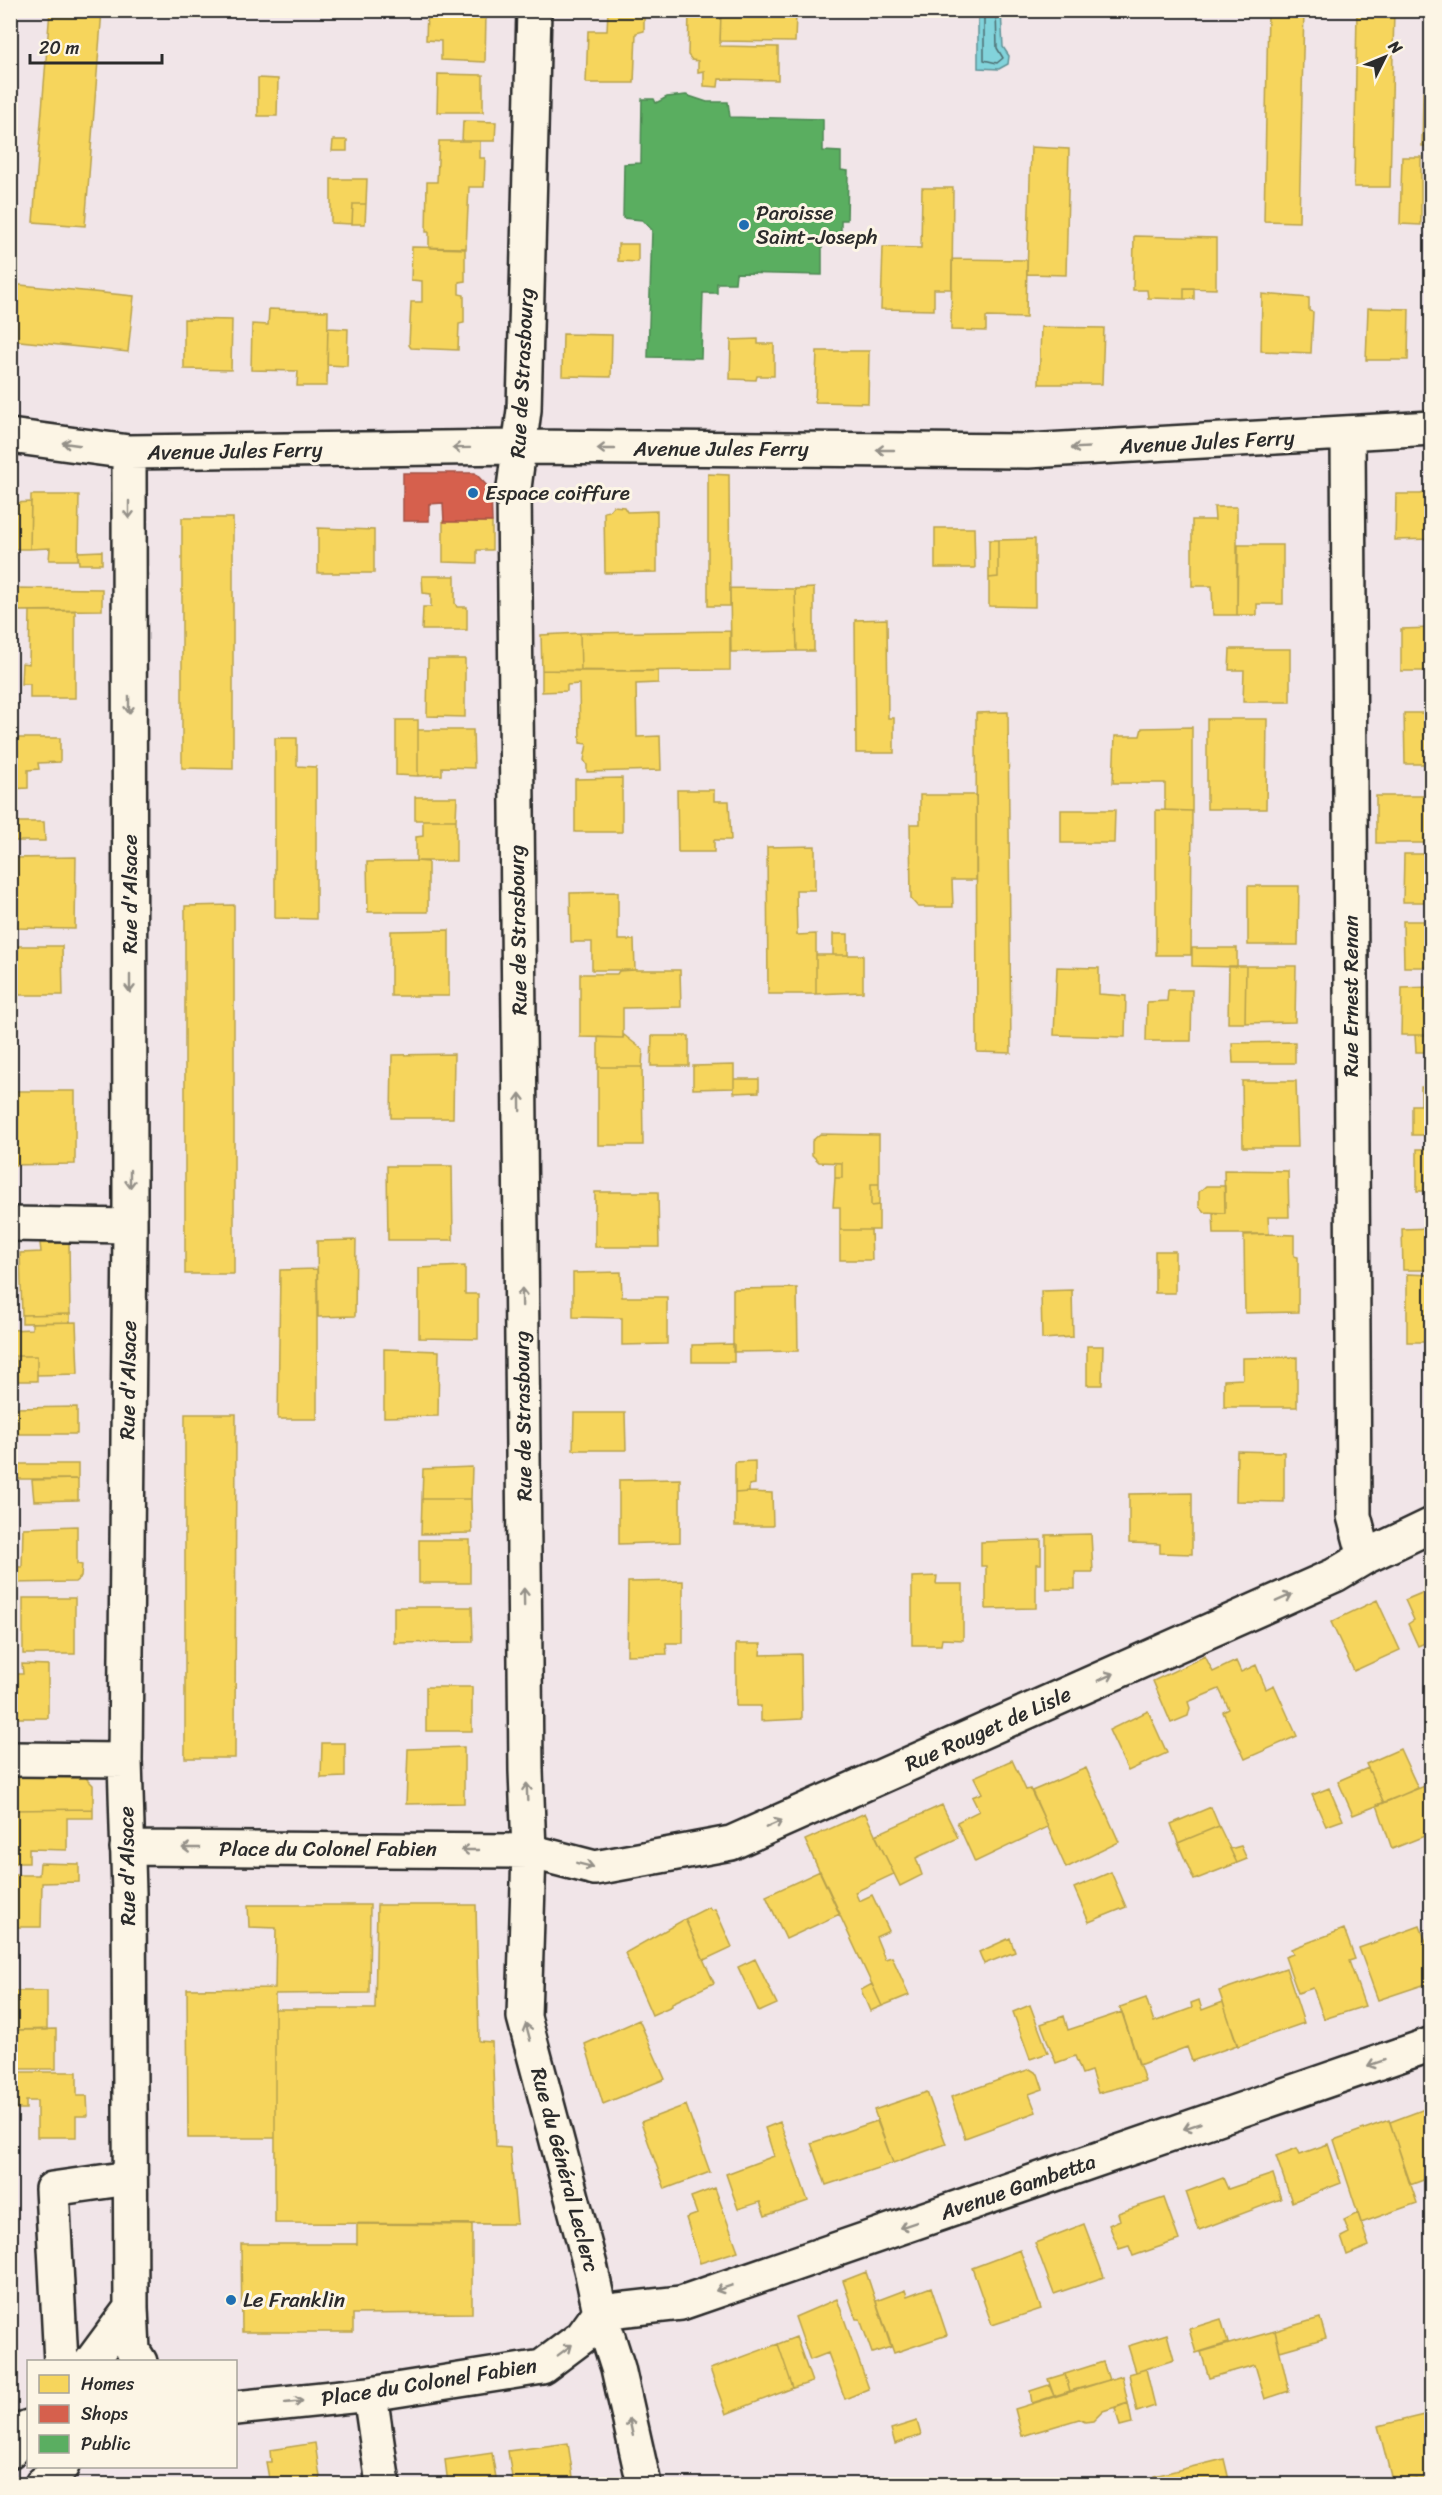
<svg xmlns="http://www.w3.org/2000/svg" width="1442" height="2495" viewBox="0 0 1442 2495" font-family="Sriracha,sans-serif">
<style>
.water{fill:#82d3db;stroke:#5f9095;stroke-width:1.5}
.homes{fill:#f6d55c;stroke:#b9a24d;stroke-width:1.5}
.shops{fill:#d6604d;stroke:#a35043;stroke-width:1.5}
.public{fill:#5aae61;stroke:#4c8751;stroke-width:1.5}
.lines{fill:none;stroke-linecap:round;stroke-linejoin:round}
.shore{stroke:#4e6e71;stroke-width:1.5}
.minor-casing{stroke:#2b2b2b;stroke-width:38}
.minor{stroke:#fcf5e5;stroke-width:33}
.oneway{stroke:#949088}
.poi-dot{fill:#1f6fb2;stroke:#fcf5e5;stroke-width:2}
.labels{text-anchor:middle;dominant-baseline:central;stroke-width:6;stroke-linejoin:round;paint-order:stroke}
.poi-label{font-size:21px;fill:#2b2b2b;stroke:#fcf5e5;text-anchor:start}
.street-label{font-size:21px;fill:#2b2b2b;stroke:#fcf5e5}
</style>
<rect width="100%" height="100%" fill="#f1e5e8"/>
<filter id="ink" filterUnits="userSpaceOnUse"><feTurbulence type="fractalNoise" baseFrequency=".0167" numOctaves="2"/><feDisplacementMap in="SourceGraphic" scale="12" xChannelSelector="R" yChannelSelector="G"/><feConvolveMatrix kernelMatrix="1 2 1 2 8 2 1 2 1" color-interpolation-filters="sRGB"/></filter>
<g filter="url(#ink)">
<!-- water -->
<path class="water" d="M978,11H1001L1003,47L1009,56L1008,64L999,69L978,68Z"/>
<!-- homes -->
<path class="homes" d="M50,10H102L85,226L33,222Z
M608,10H644V31L636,33L634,83H586L588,31H607Z
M689,10H721L720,46L778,47V80L719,79L718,87L704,86V71L698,72V61L692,60L688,55Z
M1268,10H1304L1299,222L1264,221Z
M1357,10H1394L1390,187H1354Z
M427,12L486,14L485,62L441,60V41L426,40Z
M721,13L796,14L795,42L720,41Z
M438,74L483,75V112H437Z
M258,78L278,79L277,116H258Z
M1423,91H1432V146H1422Z
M463,121L496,122L495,141H462Z
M333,140H347V151H332Z
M439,141H480V158H485L484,187H469L466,249L429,248V232H426L427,182H437Z
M1031,147L1069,149L1066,275L1027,274Z
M1402,157H1421V225L1400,224Z
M331,179H367L366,204H353L352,224L331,223Z
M922,188H953L952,289H934V310L881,309L883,247L921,248Z
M353,204H366L365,224H352Z
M1134,236L1216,238V289L1184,288V299L1148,298L1147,290H1133Z
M618,244H638V262L618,261Z
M412,247L465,248V281L459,282V294L464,295V323L459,324L458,350L411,348L409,345L411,302H422V281L411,280Z
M952,259L1027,260L1026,318L986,317V331L951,330Z
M10,284L134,296L128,352L10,340Z
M1184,288H1194V299H1184Z
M1262,294L1309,298V311L1313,312L1311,353L1261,351Z
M1368,308L1409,309L1408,360H1366Z
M269,309L328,311L327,386H297L298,371L251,370L252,324L268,325Z
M184,319L232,320L231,370L184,369Z
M1041,327L1104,328L1102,384H1039Z
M328,328L348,329L347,366L327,365Z
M563,334L612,335L611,377L562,376Z
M758,339V344H774V376H757L756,380L730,379L731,340Z
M817,351H869L868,403L815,402Z
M708,474L729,475L730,606H708Z
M1432,489V539L1395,540L1396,494H1421Z
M31,495H79L78,560H49L50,548L30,549Z
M31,502L30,549H12L13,503Z
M613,506L624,507L627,512L657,511V572L605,573L604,512L609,511Z
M1214,507H1237V615H1213L1212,586H1192V520H1215Z
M182,518H233V769L182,768Z
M443,521L492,522V550H477V563L443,562Z
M318,528L374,530V573H318Z
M935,528H974L975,568H935Z
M1035,539V607L989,606V578L998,577V540Z
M989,540H998V577L989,578Z
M1238,545H1283V604H1257V615H1237Z
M102,551V564H79L78,552Z
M422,576H455V603L457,607H467V630H422L423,607H431V594L423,593Z
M10,588L102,589V610L10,611Z
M730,588L795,589L797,651L731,652Z
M814,588V651H797L795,589Z
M30,611H75V698H30V684H21L22,663L29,664Z
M887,619L888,718H894V753H856L855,620Z
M1432,628V671H1401V629Z
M730,631V670L581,671L580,633Z
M580,633L581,671L542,670L541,635Z
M1230,649H1290V702H1243L1244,670H1229Z
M428,659H465V717L427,716Z
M542,670L658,671V683L636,684L637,737L660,736L661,770L587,772V765L584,760L587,744L580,743L579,684L567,685V691L542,692Z
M1008,712L1011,1053L977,1052L976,713Z
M1404,713H1432V764H1405Z
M1207,719H1267L1266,809H1207Z
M396,720H418V776L396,775Z
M1192,727V811L1165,810V783H1113L1115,736H1140L1142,728Z
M418,730H473L474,768L442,767V775L418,776Z
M10,738H60V762L38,763L39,769L28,770V788L10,789Z
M275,738H297V766L316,767V919L275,918Z
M622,778V832H575V779Z
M677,790H714V801H729L731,840H714V852H678Z
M920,795H976V880H952L953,907H918L911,899L910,824H920Z
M1376,796H1432V843H1376Z
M415,797H457L456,820H415Z
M1061,810H1115L1114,843H1061Z
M1156,810L1192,811L1191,955H1156Z
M423,820H456V861H416V837L423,836Z
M10,822H44L45,841H10Z
M815,846V890H796L797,935L816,934V994H768L767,847Z
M1404,854H1432V902H1403Z
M76,857L75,929L13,928V858Z
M416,861L428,862V912H368L367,862Z
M1248,886H1299L1298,945H1248Z
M618,892V940H634L635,970H592V942H571L570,893Z
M234,905V1274H185V906Z
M1403,921H1432V967H1404Z
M449,930V996H391V931Z
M833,934H848V955H833Z
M10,946H62L63,995H10Z
M1192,948H1237V967L1192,966Z
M816,955H863V992L816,994Z
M1229,966H1246L1245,1023H1228Z
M1246,966H1296L1295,1022L1245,1023Z
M1057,967L1099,968V994L1126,996L1125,1037L1054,1035Z
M635,970H680L681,1007L623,1008V1038L580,1037V974H617L619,971Z
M1432,987V1035H1401L1402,988Z
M1168,990H1192L1191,1041H1146L1147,1002L1167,1001Z
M624,1035L643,1050L642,1067H598V1037L623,1038Z
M1415,1035H1432V1052H1416Z
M652,1036H689V1066H651Z
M1295,1042V1063H1233L1232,1043Z
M454,1054L453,1118H391L392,1055Z
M734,1065V1088L693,1089V1066Z
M598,1067H642L643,1145H598Z
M734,1079H759V1092L734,1093Z
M1242,1081H1296L1298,1147H1243Z
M1421,1087H1432V1135H1412V1105H1421Z
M10,1091H75V1164L10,1165Z
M820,1134L879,1135V1184H871V1206L879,1205V1230H840V1207H833L835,1178H842V1163L819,1162L812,1155V1141Z
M1417,1149H1432V1191H1417Z
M835,1163H842V1178H835Z
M387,1166H452L453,1240H388Z
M1224,1170L1288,1171L1289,1217H1268L1269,1234H1214L1213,1213H1225Z
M871,1184H879V1205L871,1206Z
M1206,1186H1225V1213L1204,1212L1199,1206V1192Z
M595,1192H658L659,1247H595Z
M1432,1228V1270H1403L1402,1229Z
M840,1230H871L872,1260H840Z
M1269,1234L1294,1235V1256L1298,1257V1312L1245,1313L1244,1235Z
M356,1240L355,1316L318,1317L317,1241Z
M40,1243H69L70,1314L22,1315L20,1253L41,1252Z
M1155,1251H1175V1293H1155Z
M465,1266V1294H478V1339L419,1338V1268Z
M317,1269V1419H278L280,1270Z
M621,1272L622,1297H667V1344L622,1345V1318L573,1317V1273Z
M1407,1274L1432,1275V1342H1407Z
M797,1288L798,1351L733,1352V1289Z
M1072,1290L1073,1337L1042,1339L1041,1291Z
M70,1314V1322L22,1323V1315Z
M76,1322L78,1374L37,1375V1356H10V1330L32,1329V1323Z
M734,1344V1362H692V1345Z
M1087,1346H1103L1102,1385H1087Z
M384,1349L439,1351L438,1416L384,1417Z
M16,1356H37V1381H16Z
M1297,1357V1407H1224V1380L1243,1379V1358Z
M10,1401L13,1408L77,1407V1434H10Z
M574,1413H625L626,1450H573Z
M185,1414H236L235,1758H185Z
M1237,1451L1284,1452V1502L1236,1501Z
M755,1461V1484L749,1485V1492L735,1493V1462Z
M13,1464H78V1479H14Z
M472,1467L471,1499H422L423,1469Z
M78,1479V1500L34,1501L32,1480Z
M680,1479V1542L619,1544V1480Z
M749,1492L772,1493L773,1526H735V1493Z
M1192,1493V1554L1160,1553V1544L1129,1543V1494Z
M422,1499H471L472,1533L421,1534Z
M77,1526V1564L82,1565L81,1577L75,1582L10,1583V1567H22L23,1528Z
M1091,1534L1093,1572H1075V1589H1046V1535Z
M419,1540H470V1583H419Z
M1041,1540V1564H1036V1608L986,1609V1566H981V1542Z
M937,1576L936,1584H963V1640L942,1639L941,1645H912V1577Z
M683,1581V1643H666L667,1654L627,1655L628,1582Z
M1432,1584V1640L1418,1646L1408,1624L1414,1620L1405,1600L1431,1589L1429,1585Z
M23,1598H75V1654H23Z
M1377,1600L1400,1650L1354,1671L1331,1622Z
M394,1607H472L473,1642L394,1643Z
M736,1644H761L760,1655L801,1654L802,1719L761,1721V1706H736Z
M1205,1656L1213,1672L1236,1661L1241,1672L1256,1665L1266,1689L1274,1685L1297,1736L1245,1759L1223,1712L1229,1709L1219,1689L1188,1702L1190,1708L1188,1716L1171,1723L1153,1681Z
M22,1664L48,1665V1718H10V1674H23Z
M426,1687H472V1731H426Z
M1148,1711L1167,1753L1128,1771L1109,1730Z
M322,1743H345V1777L321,1778Z
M464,1747V1803L406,1804L408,1749Z
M1400,1749L1418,1788L1384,1803L1366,1764Z
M1012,1760L1026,1790L1030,1789L1048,1827L975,1862L957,1822L979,1811L972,1797L982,1793L974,1777Z
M1086,1768L1119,1842L1066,1868L1032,1791Z
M1368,1768L1384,1803L1353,1815L1338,1781Z
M10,1774H82L93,1785V1809L10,1810Z
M1432,1783V1833L1392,1849L1377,1805Z
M1329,1788L1343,1820L1326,1826L1312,1795Z
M942,1805L958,1838L916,1858L922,1875L900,1886L875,1835Z
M1211,1807L1219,1826L1178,1843L1171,1824Z
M93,1809V1818H67V1850L29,1849V1863H10V1810Z
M865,1813L894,1874L855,1892L859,1901L872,1895L889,1931L876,1937L885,1959L892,1957L909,1995L882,2006L805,1840Z
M1219,1826L1237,1863L1194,1880L1178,1843Z
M1241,1846L1247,1859L1237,1863L1230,1849Z
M40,1863L79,1864V1882L42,1883L41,1927H10V1875H39Z
M820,1871L840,1914L786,1939L766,1896Z
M1111,1872L1126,1907L1089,1922L1074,1888Z
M248,1905H370L369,1993L275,1994V2138H188L187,1989L275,1988L276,1928L249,1927Z
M377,1905H476L479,2041L492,2042L496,2147L510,2148L517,2224L275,2223V2009H375Z
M709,1907L711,1910L715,1909L732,1947L704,1960L685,1919Z
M685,1919L714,1983L672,2003V2006L652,2015L625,1953Z
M1420,1926L1432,1958V1982L1378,2000L1359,1948Z
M1344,1929L1355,1959L1349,1961L1365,2006L1324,2019L1313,1988L1298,1993L1285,1957L1293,1954L1291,1949Z
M1010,1938L1015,1952L984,1964L979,1952Z
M755,1959L777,2004L759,2012L738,1967Z
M1286,1968L1304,2023L1238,2046L1219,1991Z
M872,1984L882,2006L870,2011L861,1990Z
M10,1991H47V2030H10Z
M1146,1998L1154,2022L1192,2008L1191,2003L1199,2000L1202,2010L1223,2002L1237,2045L1192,2061L1187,2047L1139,2065L1120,2007Z
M1030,2005L1048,2053L1030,2059L1013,2012Z
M1122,2012L1145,2081L1098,2093L1091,2071L1082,2074L1075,2056L1056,2063L1041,2024L1064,2016L1068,2030Z
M639,2020L665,2079L603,2104L585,2044Z
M56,2029V2069H10V2030Z
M1030,2069L1038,2074L1043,2089L1029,2094L1036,2112L965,2138L951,2097Z
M10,2072H77V2096H87L88,2116H76V2137H37V2101H26V2109H10Z
M927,2092L946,2144L893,2163L874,2110Z
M686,2105L710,2172L665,2189L641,2122Z
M1430,2107L1432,2177L1410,2185L1390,2122Z
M1389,2120L1417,2203L1361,2223L1334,2140Z
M877,2121L893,2163L826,2185L811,2143Z
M780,2122L808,2201L765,2216L760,2202L738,2209L726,2174L774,2156L765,2128Z
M1328,2144L1341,2183L1292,2202L1276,2156L1297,2148L1300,2154Z
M1273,2174L1281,2199L1199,2230L1186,2192L1223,2178L1228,2189Z
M715,2188L738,2251L700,2263L686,2218L697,2214L691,2197Z
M1164,2198L1179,2240L1133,2256L1129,2246L1119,2249L1109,2225L1120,2220L1118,2213Z
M1358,2213L1369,2246L1347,2255L1341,2237L1349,2233L1344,2220Z
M357,2224L472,2225V2313L353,2314V2332H242L241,2244H357Z
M1084,2224L1104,2277L1054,2294L1035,2243Z
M1020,2250L1041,2309L992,2325L972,2268Z
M866,2272L891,2347L872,2353L860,2319H856L843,2281Z
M931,2287L947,2335L894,2353L876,2301L905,2290L907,2296Z
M837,2299L869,2389L845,2399L828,2353L810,2360L795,2317Z
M1320,2318L1326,2338L1280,2351L1275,2331Z
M1221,2319L1228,2343L1196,2353L1189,2329Z
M1275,2331L1289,2391L1265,2399L1255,2365L1209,2378L1201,2352Z
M1167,2334L1174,2360L1136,2372L1128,2346Z
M796,2337L812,2382L793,2388L778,2344Z
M778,2344L793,2388L726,2414L710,2369Z
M1103,2362L1109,2380L1070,2391L1065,2374Z
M1146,2369L1155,2406L1137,2412L1129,2374Z
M1065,2374L1070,2391L1054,2396L1048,2379Z
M1122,2376L1128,2403L1103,2411L1093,2421L1085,2422L1079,2419L1022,2436L1015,2409Z
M1049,2385L1054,2396L1032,2403L1030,2391Z
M1128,2403L1132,2423L1120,2426L1115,2408Z
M1432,2413V2478L1418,2482L1417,2479L1393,2484L1378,2426Z
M917,2421L921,2435L895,2444L891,2429Z
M315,2443L321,2484H270L266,2462H271L270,2450Z
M568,2443L574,2484H513L508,2451Z
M492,2453L497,2484H448L445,2460Z
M1224,2459L1230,2484H1156L1154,2476Z"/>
<!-- shops -->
<path class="shops" d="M403,473H475L491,490L492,522H444L443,503L429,504V521H403Z"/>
<!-- public -->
<path class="public" d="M686,95L707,102H728L730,117L823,119V151L841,152V170L848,171L847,220H841V240L822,241V275L736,273L735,283H717V293H703L701,358L648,357L652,230L642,220L623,218L624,164L641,163L642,99H654L656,103L667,97Z"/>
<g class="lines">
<!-- shore -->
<path class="shore" d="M984,10V60L997,63L1003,58L997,48L996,10"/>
<!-- minor casing -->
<g class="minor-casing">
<path id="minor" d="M534,10L524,410L514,488L526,1771L529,1851L524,2017L591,2269L600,2312L618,2368L644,2484
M1348,434L1354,1516L1365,1557
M10,436L129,452L520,447L1028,451L1432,428
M129,452L130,1226L125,1760L129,1893L131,2308L133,2351L140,2362
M10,1224L130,1226
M10,1759L125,1760
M127,1848L529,1851L595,1868L731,1843L1335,1575L1365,1557L1432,1525
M600,2312L681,2303L1432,2044
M61,2362L52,2189L129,2178
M91,2362L131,2308
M370,2394L383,2484
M236,2408L370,2394L542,2367L582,2337L600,2312
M10,2451L28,2427
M42,2484L62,2466"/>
</g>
<!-- minor -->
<use href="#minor" class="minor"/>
</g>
<!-- one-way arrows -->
<defs><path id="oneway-shaft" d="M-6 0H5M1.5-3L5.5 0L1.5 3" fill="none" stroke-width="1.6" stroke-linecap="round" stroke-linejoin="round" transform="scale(1.5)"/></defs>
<g class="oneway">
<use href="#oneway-shaft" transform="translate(71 444) rotate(-172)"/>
<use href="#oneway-shaft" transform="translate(461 448) rotate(179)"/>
<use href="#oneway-shaft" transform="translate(1080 448) rotate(177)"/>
<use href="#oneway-shaft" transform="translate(606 449) rotate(-180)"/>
<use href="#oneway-shaft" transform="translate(885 450) rotate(-180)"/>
<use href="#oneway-shaft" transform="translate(129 510) rotate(90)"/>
<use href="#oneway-shaft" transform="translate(129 705) rotate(90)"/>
<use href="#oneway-shaft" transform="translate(130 984) rotate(90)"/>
<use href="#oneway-shaft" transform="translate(520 1102) rotate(-91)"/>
<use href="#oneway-shaft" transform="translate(130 1179) rotate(90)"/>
<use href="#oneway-shaft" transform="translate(522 1297) rotate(-91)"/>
<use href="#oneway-shaft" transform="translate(524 1597) rotate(-91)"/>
<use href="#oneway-shaft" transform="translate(1284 1598) rotate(-24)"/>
<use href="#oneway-shaft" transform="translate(1106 1677) rotate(-24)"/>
<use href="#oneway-shaft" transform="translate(527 1792) rotate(-92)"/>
<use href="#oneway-shaft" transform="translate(774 1824) rotate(-24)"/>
<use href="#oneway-shaft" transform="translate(191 1848) rotate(-180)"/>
<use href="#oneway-shaft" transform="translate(470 1850) rotate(-180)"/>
<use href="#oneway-shaft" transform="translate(585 1865) rotate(14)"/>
<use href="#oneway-shaft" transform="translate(528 2032) rotate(-105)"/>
<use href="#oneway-shaft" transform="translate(1376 2063) rotate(161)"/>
<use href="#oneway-shaft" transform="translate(1192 2126) rotate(161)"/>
<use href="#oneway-shaft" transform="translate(908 2225) rotate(161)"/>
<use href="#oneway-shaft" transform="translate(724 2288) rotate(161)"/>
<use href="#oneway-shaft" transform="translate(565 2350) rotate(-37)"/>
<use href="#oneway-shaft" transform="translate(294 2402) rotate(-6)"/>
<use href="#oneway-shaft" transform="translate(631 2427) rotate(-102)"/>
</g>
</g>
<!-- markers -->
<g class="poi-dot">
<circle cx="744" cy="225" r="6"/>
<circle cx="473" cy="493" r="6"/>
<circle cx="231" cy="2300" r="6"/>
</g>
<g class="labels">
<!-- poi labels -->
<g class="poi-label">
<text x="756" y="213">Paroisse<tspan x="756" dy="24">Saint-Joseph</tspan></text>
<text x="485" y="493">Espace coiffure</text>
<text x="243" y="2300">Le Franklin</text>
</g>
<!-- street labels -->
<g class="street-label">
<text transform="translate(522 373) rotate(-87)">Rue de Strasbourg</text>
<text transform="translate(1207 442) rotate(-3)">Avenue Jules Ferry</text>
<text x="721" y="449">Avenue Jules Ferry</text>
<text transform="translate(235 451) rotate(-1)">Avenue Jules Ferry</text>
<text transform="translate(130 894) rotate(-90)">Rue d'Alsace</text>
<text transform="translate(518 930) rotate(-91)">Rue de Strasbourg</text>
<text transform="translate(1351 996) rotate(-90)">Rue Ernest Renan</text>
<text transform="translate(128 1380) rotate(-89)">Rue d'Alsace</text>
<text transform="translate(523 1416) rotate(-91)">Rue de Strasbourg</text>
<text transform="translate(988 1729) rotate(-24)">Rue Rouget de Lisle</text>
<text x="328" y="1849">Place du Colonel Fabien</text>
<text transform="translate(127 1866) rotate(-91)">Rue d'Alsace</text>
<text transform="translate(565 2170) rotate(75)">Rue du Général Leclerc</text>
<text transform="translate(1018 2187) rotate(-19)">Avenue Gambetta</text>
<text transform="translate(429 2382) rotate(-9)">Place du Colonel Fabien</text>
</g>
</g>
<!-- margin -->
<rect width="1442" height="2495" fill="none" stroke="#fcf5e5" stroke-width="36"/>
<rect x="18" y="18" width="1406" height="2459" fill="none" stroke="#2b2b2b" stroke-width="2" filter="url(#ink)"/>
<!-- legend -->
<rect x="27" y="2360" width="210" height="108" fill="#fcf5e5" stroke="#a8a49b" stroke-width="1.5"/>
<rect x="39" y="2375" width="30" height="18" fill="#f6d55c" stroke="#a8a49b" stroke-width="1.5"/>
<text x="81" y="2390" font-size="18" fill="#2b2b2b">Homes</text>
<rect x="39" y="2405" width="30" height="18" fill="#d6604d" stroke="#a8a49b" stroke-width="1.5"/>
<text x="81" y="2420" font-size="18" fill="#2b2b2b">Shops</text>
<rect x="39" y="2435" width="30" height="18" fill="#5aae61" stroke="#a8a49b" stroke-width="1.5"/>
<text x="81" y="2450" font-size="18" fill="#2b2b2b">Public</text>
<!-- north arrow -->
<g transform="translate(1385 57) rotate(47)" stroke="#fcf5e5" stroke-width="4.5" paint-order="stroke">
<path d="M0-4.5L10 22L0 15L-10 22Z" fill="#2b2b2b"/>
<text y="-9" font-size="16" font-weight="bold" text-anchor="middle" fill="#2b2b2b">N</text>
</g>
<!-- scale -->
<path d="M30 54v9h132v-9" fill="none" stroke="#2b2b2b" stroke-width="3"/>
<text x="39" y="54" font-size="18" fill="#2b2b2b" stroke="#fcf5e5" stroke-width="4.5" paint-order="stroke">20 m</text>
</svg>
